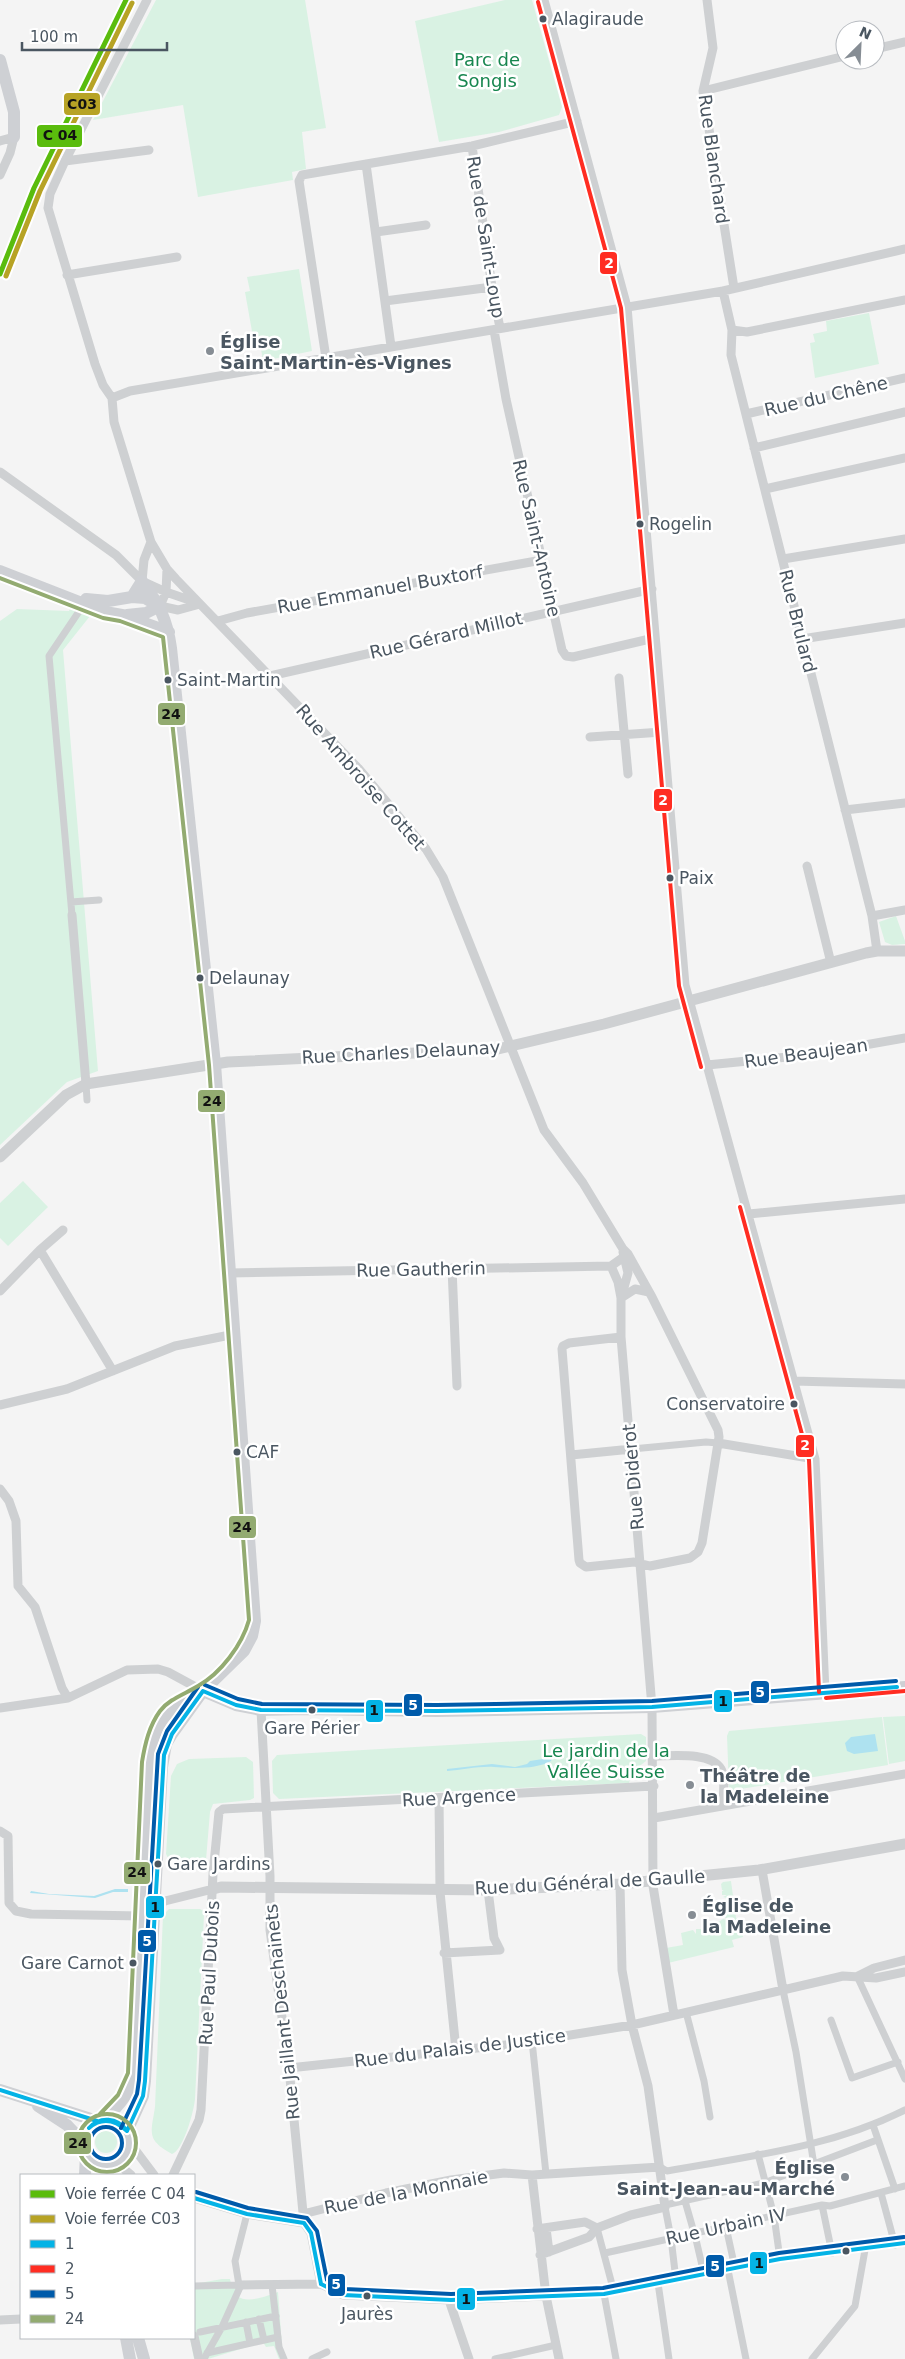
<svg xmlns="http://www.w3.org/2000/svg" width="905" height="2359" viewBox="0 0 905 2359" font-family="'DejaVu Sans',sans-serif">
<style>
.green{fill:#d9f2e3}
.water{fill:#aee2f0}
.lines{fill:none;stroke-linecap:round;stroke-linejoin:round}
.pedestrian{stroke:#ced0d2;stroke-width:7}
.minor{stroke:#ced0d2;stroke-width:9}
.tertiary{stroke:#ced0d2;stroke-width:11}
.secondary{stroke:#ced0d4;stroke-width:12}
.bus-1-casing{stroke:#fff;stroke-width:8}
.bus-2-casing{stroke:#fff;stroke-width:8}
.bus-3-casing{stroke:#fff;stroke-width:8}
.bus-4-casing{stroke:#fff;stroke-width:8}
.bus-1{stroke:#04b3e6;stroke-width:4}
.bus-2{stroke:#ff2d22;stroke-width:4}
.bus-3{stroke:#005baa;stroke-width:4}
.bus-4{stroke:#93ab71;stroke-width:4}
.rail-1-casing{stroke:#fff;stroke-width:9}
.rail-2-casing{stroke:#fff;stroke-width:9}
.rail-1{stroke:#5abc0d;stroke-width:5}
.rail-2{stroke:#b7a325;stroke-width:5}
.bus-dot{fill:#4a5661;stroke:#fff;stroke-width:2}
.poi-dot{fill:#868d94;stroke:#fff;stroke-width:2}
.labels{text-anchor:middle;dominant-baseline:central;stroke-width:5;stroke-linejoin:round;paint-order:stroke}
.bus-label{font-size:17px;fill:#4a5661;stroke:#fff;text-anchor:start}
.park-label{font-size:18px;fill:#17864f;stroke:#fff}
.street-label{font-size:18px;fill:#4a5661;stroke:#fff}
.poi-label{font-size:18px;font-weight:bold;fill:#4a5661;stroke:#fff;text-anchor:start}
.line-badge{stroke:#fff;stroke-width:2}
.badge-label{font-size:14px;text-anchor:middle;font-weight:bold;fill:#fff}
.pale-badge-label{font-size:14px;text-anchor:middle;font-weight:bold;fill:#111}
</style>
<rect width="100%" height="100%" fill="#f4f4f4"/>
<!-- green -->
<path class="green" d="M156,0H305L326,128L302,132L306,169L292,172L293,180L198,197L183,105L93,120Z
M505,0H532L562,107L559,115L499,132L439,142L415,21Z
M299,269L312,351L263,361L260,343L253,337L245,292L250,291L247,277Z
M869,313L879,364L815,378L810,343L815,342L813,334L827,331L826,321Z
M72,604L94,611L63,650L98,1071L67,1082L0,1145V621L17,609L69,611Z
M896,916L905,941V944L892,945L885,942L879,922Z
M23,1181L48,1207L8,1246L0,1238V1203Z
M905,1716V1761L889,1764L883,1717Z
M882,1717L888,1765L734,1790L729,1788L727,1736L729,1731Z
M641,1734L646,1737V1761L632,1772L629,1783L279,1799L273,1793L272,1761L277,1755Z
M246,1757L253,1762L254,1798L250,1800L213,1804L210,1812L206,1860L202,1862L169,1860L166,1854L171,1776L177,1764L189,1759Z
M731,1881L736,1918H741L743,1937L732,1940L734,1947L668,1963L666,1948L683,1945L681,1933L693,1930L696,1934V1929H712L711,1924H716L718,1927L717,1923L723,1919L727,1920L722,1912L726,1913L724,1909L732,1908L729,1906L728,1901L731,1899L723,1897L727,1895H722V1891L724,1890H722L721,1884L723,1882Z
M169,1909H200L204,1911V1915L195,2099C194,2111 183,2151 172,2154C146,2140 151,2133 155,2107L163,1915Z
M95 2142a11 11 0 1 1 22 0a11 11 0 1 1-22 0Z
M222,2279H230L231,2284L235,2283L237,2296C248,2304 266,2296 278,2292L283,2359H279L274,2346L266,2347L263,2342L208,2359H194L190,2338H194V2284Z"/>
<!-- water -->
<path class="water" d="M875,1734L878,1751L854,1754L847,1751L845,1743L851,1737Z
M549,1758L552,1759L551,1761C534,1770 513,1768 494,1767C479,1766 462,1770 447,1771V1769L492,1764L515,1767L527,1764L530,1761Z
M115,1889H128V1892H113L95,1898L30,1893L31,1891L49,1894L94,1896Z"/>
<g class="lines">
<!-- pedestrian -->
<path class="pedestrian" d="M71,902L99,900
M72,915L49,656L82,607
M86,1084L87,1100
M632,1449L706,1442L718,1443
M857,1976L905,2079
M783,1990L796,2052L814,2165
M686,2012L704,2081L710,2117
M831,2020L852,2078L898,2062
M532,2041L546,2174
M873,2125L895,2189
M758,2154L774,2216L780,2259
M660,2167L667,2171C749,2156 829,2148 905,2110
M881,2193L895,2245
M685,2201L693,2229
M665,2205L764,2183L877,2140
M822,2205L832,2253
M665,2207L671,2238L676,2280
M726,2227L735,2268
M597,2228L614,2292
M694,2231L704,2274
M605,2253L822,2205L830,2206L905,2186
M728,2270L746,2359
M658,2283L669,2359
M272,2285L279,2347L284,2359
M194,2286L239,2285L235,2261L247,2214
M604,2294L616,2359
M546,2296L604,2294L780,2259L905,2243
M259,2319L264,2340
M246,2322L250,2343
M200,2332L276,2316
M207,2353L278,2337
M205,2357L222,2327L241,2285
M312,2359L327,2352
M495,2359L556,2345
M812,2359L855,2306L865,2250"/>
<!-- minor -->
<path class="minor" d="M147,0L65,161L50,194L48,208L95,364L103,385L112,398L114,422L151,542L167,569L176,579L358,768L426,849L443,877L544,1130L583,1183L623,1249L628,1254L652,1297L718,1430L719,1437L702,1543L698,1552L690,1558L650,1566L634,1562L586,1567L580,1563L579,1560L562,1349L563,1346L569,1343L621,1337
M544,0L627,307L685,985L815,1459L825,1692
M707,0L713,48L703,91L734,288
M875,49L905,42
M703,91L845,56
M0,141L14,137L10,153L0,175
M472,146L492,287L500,328
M65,161L149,150
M366,164L391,346
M376,232L426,225
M67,275L177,257
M723,291L732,330L731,355L872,916L877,951
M385,301L492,287
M494,330L506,399L562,650L566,656L573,657L654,638
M732,330L747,332L905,300
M326,358L299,181L302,175L472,146L577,121
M112,398L130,391L723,291L905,249
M746,414L905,378
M754,448L905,412
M0,472L116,555L142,581L166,592L198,603
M765,489L905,458
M783,559L905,539
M167,569L166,592L160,606L178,610L200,604
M142,581L144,560L151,542
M218,621L247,613L542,560
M802,639L905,623
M270,676L652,589
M619,678L628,774
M590,737L662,732
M845,810L905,803
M807,866L831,963
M72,915L86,1084
M872,916L905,910
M707,1065L808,1055L905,1038
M749,1214L905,1199
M40,1250L113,1371
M623,1252L628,1273L621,1298V1337L652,1707L653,1886L674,2015
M611,1266L618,1282L621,1298
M452,1268L457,1386
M230,1273L611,1266L628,1254
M0,1291L40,1250L63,1230
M621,1298L635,1289L649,1292
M794,1381L905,1384
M0,1405L67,1389L175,1346L235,1334
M718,1443L815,1459
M571,1455L632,1449
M0,1489L9,1501L16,1521L18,1586L35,1607L62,1688L68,1698
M0,1708L68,1698L127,1670L158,1669L168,1672L203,1691
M261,1710L270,1876V1930L289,2068L304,2223
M653,1756C671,1756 711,1751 721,1769C726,1778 723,1794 723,1805
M439,1798L440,1892L456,2050
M654,1818L905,1774
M0,1831L8,1836L9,1903L16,1911L31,1914L141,1916
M762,1870L783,1990
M154,1907L165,1901L213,1889
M444,1953L500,1950L494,1938L488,1890
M858,1976L874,1968L905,1960
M289,2068L515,2044L632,2025L843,1976L876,1978L905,1972
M130,2143L154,2175
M117,2163L131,2175
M173,2175L199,2120L201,2110L213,1874L219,1812L223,1809L654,1786
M532,2175L546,2296L559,2359
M194,2198L247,2214L304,2223
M303,2214L386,2193L451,2180L504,2173L532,2175L660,2167
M304,2223L311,2233L321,2284
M546,2228L549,2252
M597,2228L631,2215L665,2207L648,2086L632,2025L622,1970L620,1884
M537,2229L585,2222L597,2228L589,2237L540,2255
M321,2284L343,2295L451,2300L546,2296
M239,2285L321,2284
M451,2300L450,2303L469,2359
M0,2320L21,2319
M194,2336L199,2359"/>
<!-- tertiary -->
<path class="tertiary" d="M0,1157L66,1095L86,1084L228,1062L498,1049L604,1024L866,953L877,951H905
M213,1889L221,1887L488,1890L620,1884L759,1870L905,1844"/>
<!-- secondary -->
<path class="secondary" d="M0,60L14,112V137
M0,571L105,612L122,615L169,632
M86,599L108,601L132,597L145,598L159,606
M127,615L146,613L160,606
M203,1691L236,1705L261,1710L305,1709L437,1711L652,1707L905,1687
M0,2090L97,2121
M38,2106L67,2125L83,2142
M104,2119C117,2108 131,2092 134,2074L148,1762C155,1721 164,1710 201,1692
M84 2143a23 23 0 1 1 46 0a23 23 0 1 1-46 0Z
M127,2131L143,2096L145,2081L162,1767L166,1744L172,1734L203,1691L244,1651L252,1636L255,1621L215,1064L171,648C167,619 159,604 142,581L132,597
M85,2175L86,2154
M126,2338L130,2359
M138,2338L144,2359"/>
<!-- bus-1 casing -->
<g class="bus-1-casing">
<path id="bus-1" d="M203,1691L236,1705L261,1710L437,1711L652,1707L897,1687
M0,2090L97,2121
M89,2128C100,2116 117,2117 127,2131
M89,2128C102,2117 115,2120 127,2131
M127,2131L143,2096L145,2081L164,1755L172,1734L203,1691
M194,2198L247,2214L304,2223
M304,2223L311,2233L321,2284
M321,2284L343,2295L451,2300L604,2294L780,2259L905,2243"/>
</g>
<!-- bus-2 casing -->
<g class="bus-2-casing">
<path id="bus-2" d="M538,2L621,308L679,986L701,1067
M740,1207L809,1460L819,1692
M826,1698L905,1691"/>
</g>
<!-- bus-3 casing -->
<g class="bus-3-casing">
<path id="bus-3" d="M205,1685L238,1699L262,1704L437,1705L652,1701L896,1681
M90 2143a16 16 0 1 1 32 0a16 16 0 1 1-32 0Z
M121,2128L137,2094L139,2080L158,1754L167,1731L198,1687
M196,2192L248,2208L307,2218L317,2231L327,2280L345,2289L451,2294L603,2288L779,2253L904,2237"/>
</g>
<!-- bus-4 casing -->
<g class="bus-4-casing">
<path id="bus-4" d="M0,578L103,618L120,621L163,637L209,1065L249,1620C242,1645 221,1673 198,1686C185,1694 169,1699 160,1711C149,1726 145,1744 142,1762L128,2073L118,2095L100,2114
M78 2143a29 29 0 1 1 58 0a29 29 0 1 1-58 0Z"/>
</g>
<!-- bus-1 -->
<use href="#bus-1" class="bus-1"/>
<!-- bus-2 -->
<use href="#bus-2" class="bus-2"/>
<!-- bus-3 -->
<use href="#bus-3" class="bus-3"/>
<!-- bus-4 -->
<use href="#bus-4" class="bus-4"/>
<!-- rail-1 casing -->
<g class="rail-1-casing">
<path id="rail-1" d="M0,274L34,188L126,0"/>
</g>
<!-- rail-2 casing -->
<g class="rail-2-casing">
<path id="rail-2" d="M6,276L40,191L132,3"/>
</g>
<!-- rail-1 -->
<use href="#rail-1" class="rail-1"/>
<!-- rail-2 -->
<use href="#rail-2" class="rail-2"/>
</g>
<!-- markers -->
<g class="bus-dot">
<circle cx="543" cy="19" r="4.5"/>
<circle cx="640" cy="524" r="4.5"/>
<circle cx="168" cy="680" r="4.5"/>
<circle cx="670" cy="878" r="4.5"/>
<circle cx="200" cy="978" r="4.5"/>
<circle cx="794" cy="1404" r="4.5"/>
<circle cx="237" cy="1452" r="4.5"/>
<circle cx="312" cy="1710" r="4.5"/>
<circle cx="158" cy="1864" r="4.5"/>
<circle cx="133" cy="1963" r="4.5"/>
<circle cx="846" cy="2251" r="4.5"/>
<circle cx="367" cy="2296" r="4.5"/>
</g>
<g class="poi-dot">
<circle cx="210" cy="351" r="5"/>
<circle cx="690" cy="1785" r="5"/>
<circle cx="692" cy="1915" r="5"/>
<circle cx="845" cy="2177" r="5"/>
</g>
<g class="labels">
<!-- bus labels -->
<g class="bus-label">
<text x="552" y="19">Alagiraude</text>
<text x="649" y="524">Rogelin</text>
<text x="177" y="680">Saint-Martin</text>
<text x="679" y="878">Paix</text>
<text x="209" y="978">Delaunay</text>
<text x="785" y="1404" text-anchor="end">Conservatoire</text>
<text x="246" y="1452">CAF</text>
<text x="312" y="1728" text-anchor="middle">Gare Périer</text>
<text x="167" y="1864">Gare Jardins</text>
<text x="124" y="1963" text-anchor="end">Gare Carnot</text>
<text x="367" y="2314" text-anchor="middle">Jaurès</text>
</g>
<!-- park labels -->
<g class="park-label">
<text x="487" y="59">Parc de<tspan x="487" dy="21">Songis</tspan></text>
<text x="606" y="1750">Le jardin de la<tspan x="606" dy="21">Vallée Suisse</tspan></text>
</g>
<!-- street labels -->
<g class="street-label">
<text transform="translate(714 159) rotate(82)">Rue Blanchard</text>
<text transform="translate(486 237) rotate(81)">Rue de Saint-Loup</text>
<text transform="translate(826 396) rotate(-13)">Rue du Chêne</text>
<text transform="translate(537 538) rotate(77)">Rue Saint-Antoine</text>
<text transform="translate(380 589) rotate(-10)">Rue Emmanuel Buxtorf</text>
<text transform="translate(798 621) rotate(76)">Rue Brulard</text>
<text transform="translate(446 635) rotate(-13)">Rue Gérard Millot</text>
<text transform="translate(361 777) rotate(49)">Rue Ambroise Cottet</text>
<text transform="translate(401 1052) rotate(-3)">Rue Charles Delaunay</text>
<text transform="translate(806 1053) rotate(-8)">Rue Beaujean</text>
<text transform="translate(421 1269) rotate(-1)">Rue Gautherin</text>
<text transform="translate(633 1477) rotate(-95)">Rue Diderot</text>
<text transform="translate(459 1797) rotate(-3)">Rue Argence</text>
<text transform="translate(590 1882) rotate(-3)">Rue du Général de Gaulle</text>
<text transform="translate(209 1973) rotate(-87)">Rue Paul Dubois</text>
<text transform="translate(282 2012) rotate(-96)">Rue Jaillant Deschainets</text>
<text transform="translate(460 2048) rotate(-7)">Rue du Palais de Justice</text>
<text transform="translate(406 2192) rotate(-11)">Rue de la Monnaie</text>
<text transform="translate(726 2226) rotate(-12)">Rue Urbain IV</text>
</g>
<!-- poi labels -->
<g class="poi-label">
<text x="220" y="341">Église<tspan x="220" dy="21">Saint-Martin-ès-Vignes</tspan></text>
<text x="700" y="1775">Théâtre de<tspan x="700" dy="21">la Madeleine</tspan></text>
<text x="702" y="1905">Église de<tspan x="702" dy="21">la Madeleine</tspan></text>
<text x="835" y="2167" text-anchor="end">Église<tspan x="835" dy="21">Saint-Jean-au-Marché</tspan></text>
</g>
</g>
<g class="line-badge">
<rect x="63" y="92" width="38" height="24" rx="5" fill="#b7a325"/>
<rect x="36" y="124" width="47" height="24" rx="5" fill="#5abc0d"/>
<rect x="599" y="251" width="19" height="24" rx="5" fill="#ff2d22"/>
<rect x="157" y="702" width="29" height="24" rx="5" fill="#93ab71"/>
<rect x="653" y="788" width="20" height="24" rx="5" fill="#ff2d22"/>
<rect x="197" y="1089" width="29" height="24" rx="5" fill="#93ab71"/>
<rect x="795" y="1434" width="20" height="24" rx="5" fill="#ff2d22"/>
<rect x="228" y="1515" width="29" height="24" rx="5" fill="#93ab71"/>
<rect x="750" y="1680" width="20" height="24" rx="5" fill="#005baa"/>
<rect x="713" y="1689" width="20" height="24" rx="5" fill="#04b3e6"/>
<rect x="403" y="1693" width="20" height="24" rx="5" fill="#005baa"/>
<rect x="365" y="1699" width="19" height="24" rx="5" fill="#04b3e6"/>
<rect x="123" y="1861" width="28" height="24" rx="5" fill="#93ab71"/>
<rect x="145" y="1895" width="20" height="24" rx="5" fill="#04b3e6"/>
<rect x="137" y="1929" width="20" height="24" rx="5" fill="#005baa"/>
<rect x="63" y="2131" width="29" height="24" rx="5" fill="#93ab71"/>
<rect x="749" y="2251" width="19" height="24" rx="5" fill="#04b3e6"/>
<rect x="705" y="2254" width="20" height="24" rx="5" fill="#005baa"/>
<rect x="327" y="2273" width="19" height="24" rx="5" fill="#005baa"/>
<rect x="456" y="2287" width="20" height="24" rx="5" fill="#04b3e6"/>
</g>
<g class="badge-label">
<text x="609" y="268">2</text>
<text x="663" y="805">2</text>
<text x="805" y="1450">2</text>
<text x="760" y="1697">5</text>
<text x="413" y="1710">5</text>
<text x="147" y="1946">5</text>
<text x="715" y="2271">5</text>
<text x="336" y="2289">5</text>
</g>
<g class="pale-badge-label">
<text x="82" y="109">C03</text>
<text x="60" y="140">C 04</text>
<text x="171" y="719">24</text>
<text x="212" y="1106">24</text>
<text x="242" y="1532">24</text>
<text x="723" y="1706">1</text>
<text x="374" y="1715">1</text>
<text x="137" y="1877">24</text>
<text x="155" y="1912">1</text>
<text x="78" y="2148">24</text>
<text x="759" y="2268">1</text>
<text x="466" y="2304">1</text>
</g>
<!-- legend -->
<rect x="20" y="2174" width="175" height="165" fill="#ffffff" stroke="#b7bbc0"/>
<rect x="30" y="2190" width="25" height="8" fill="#5abc0d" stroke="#b7bbc0"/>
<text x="65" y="2199" font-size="15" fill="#4a5661">Voie ferrée C 04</text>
<rect x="30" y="2215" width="25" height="8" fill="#b7a325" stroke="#b7bbc0"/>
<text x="65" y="2224" font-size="15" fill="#4a5661">Voie ferrée C03</text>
<rect x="30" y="2240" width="25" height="8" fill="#04b3e6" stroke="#b7bbc0"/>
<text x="65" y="2249" font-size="15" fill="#4a5661">1</text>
<rect x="30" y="2265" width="25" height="8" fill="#ff2d22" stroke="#b7bbc0"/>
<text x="65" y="2274" font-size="15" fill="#4a5661">2</text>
<rect x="30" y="2290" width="25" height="8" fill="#005baa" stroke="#b7bbc0"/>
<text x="65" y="2299" font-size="15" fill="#4a5661">5</text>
<rect x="30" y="2315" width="25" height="8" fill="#93ab71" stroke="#b7bbc0"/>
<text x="65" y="2324" font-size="15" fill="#4a5661">24</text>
<!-- north arrow -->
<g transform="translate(860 45) rotate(24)"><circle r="24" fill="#ffffff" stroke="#b7bbc0"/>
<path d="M0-4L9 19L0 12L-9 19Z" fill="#868d94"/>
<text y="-8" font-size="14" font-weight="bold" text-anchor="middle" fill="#4a5661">N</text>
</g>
<!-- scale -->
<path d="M22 42v8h145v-8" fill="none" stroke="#4a5661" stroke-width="2.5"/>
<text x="30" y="42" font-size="15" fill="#4a5661" stroke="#ffffff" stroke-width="4" paint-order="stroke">100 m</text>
</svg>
